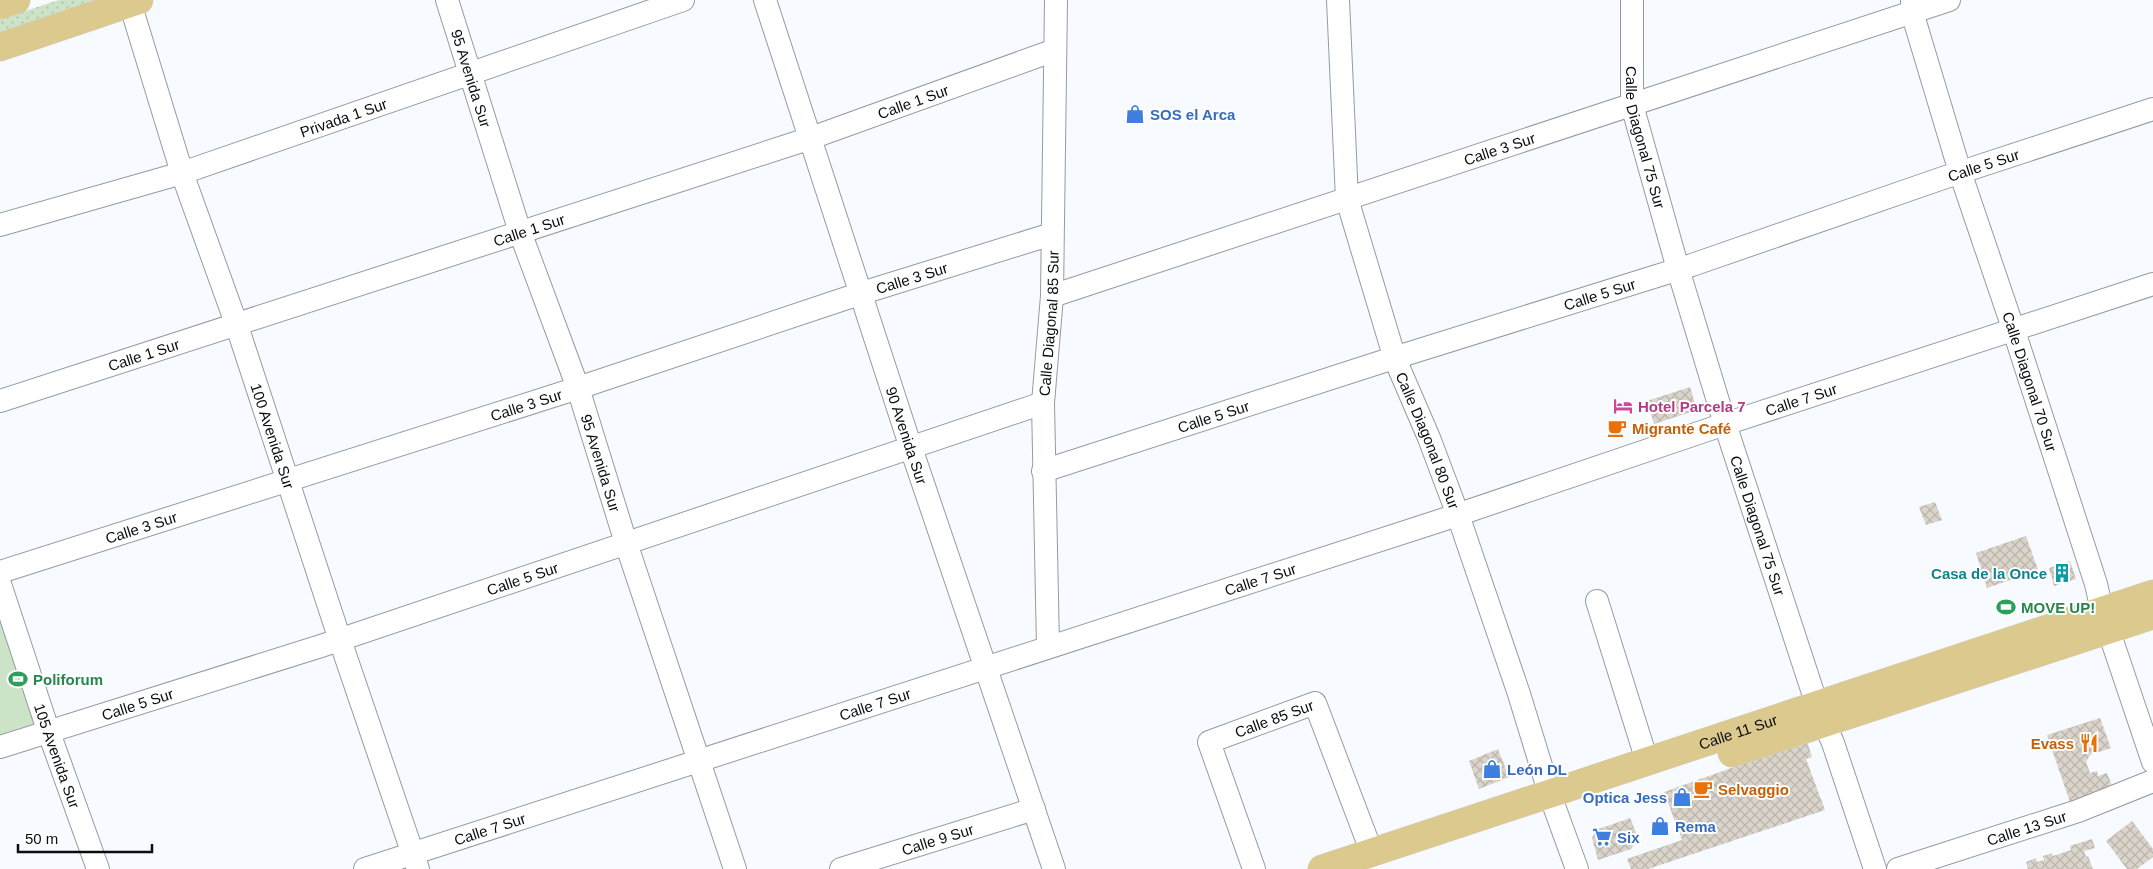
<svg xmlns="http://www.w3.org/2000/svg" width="2153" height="869" viewBox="0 0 2153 869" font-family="Helvetica,sans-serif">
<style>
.grass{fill:url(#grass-dots)}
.garden{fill:#cce3c7}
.building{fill:url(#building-cross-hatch)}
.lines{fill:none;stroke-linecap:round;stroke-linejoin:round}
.minor-casing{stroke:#949ba3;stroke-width:24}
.major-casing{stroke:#d3d3d4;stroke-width:29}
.minor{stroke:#fff;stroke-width:22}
.major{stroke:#dcc98d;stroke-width:28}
.labels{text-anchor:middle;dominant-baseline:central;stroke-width:4;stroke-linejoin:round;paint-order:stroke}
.street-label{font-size:15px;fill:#0a0d10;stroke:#fff}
.shop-label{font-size:15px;font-weight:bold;fill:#366cbe;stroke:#fff;text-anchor:start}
.hotel-label{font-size:15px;font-weight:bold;fill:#b23c85;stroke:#fff;text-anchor:start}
.food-label{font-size:15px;font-weight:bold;fill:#c56008;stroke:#fff;text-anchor:start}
.culture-label{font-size:15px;font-weight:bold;fill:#0d838f;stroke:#fff;text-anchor:end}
.leisure-label{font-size:15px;font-weight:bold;fill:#27864d;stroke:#fff;text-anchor:start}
</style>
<defs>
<pattern id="grass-dots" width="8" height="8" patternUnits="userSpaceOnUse" patternTransform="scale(1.25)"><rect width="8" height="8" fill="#cce3c7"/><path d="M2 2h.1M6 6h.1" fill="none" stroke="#aec2aa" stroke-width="1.8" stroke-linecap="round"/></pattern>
<pattern id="building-cross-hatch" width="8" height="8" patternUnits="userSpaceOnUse" patternTransform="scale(1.25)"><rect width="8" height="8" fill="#dad4cb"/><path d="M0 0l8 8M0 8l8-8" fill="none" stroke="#bab5ad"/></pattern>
</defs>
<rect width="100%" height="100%" fill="#f7fafe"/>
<!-- grass -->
<path class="grass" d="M59,0H106L0,35V19Z"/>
<!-- garden -->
<path class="garden" d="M0,620L36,727L0,739Z"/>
<!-- building -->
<path class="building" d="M1690,387L1697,410L1654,424L1647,401Z
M1935,502L1942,520L1926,525L1919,507Z
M2026,536L2038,570L1987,588L1976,553Z
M2070,561L2076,579L2054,586L2049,568Z
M2100,718L2111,748L2090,755L2086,762L2090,773L2097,771L2098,776L2107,773L2112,786L2070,802L2047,735Z
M1807,741L1812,757L1806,759L1825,810L1648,869H1631L1627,859L1682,840L1664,792Z
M1498,749L1509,777L1479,789L1469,761Z
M1630,818L1638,837L1631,849L1598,860L1592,838L1596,830Z
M2132,821L2153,849V857L2137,869H2127L2106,841Z
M2092,839L2095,848L2084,851L2086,857L2088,856L2093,869H2028L2026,862L2036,858L2037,862L2044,860L2043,856L2052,853L2053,856L2071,850L2070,846Z"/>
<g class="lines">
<!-- minor casing -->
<g class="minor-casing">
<g id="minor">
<path id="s1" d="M447,0L520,232L578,388L626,543L735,869"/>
<path id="s2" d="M765,0L911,448L1054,869"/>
<path id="s3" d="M1338,0L1347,199L1395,359L1429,438L1458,515L1519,694L1550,795L1577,869"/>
<path id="s4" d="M1632,0V105L1678,269L1725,424L1817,705L1833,743L1875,869"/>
<path id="s5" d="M1912,0V12L1960,172L2014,331L2096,584L2102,611L2153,762"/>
<path id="s6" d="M130,3L182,173L236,323L340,640L418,869"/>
<path id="s7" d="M0,225L182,173L683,0"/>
<path id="s8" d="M1052,296L1949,0"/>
<path id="s9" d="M0,401L811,138L1055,50"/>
<path id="s10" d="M1043,471L1378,363L1692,265L1943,178L2153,109"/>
<path id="s11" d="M0,572L578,388L862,293L1052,234"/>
<path id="s12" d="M0,584L48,730L98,869"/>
<path d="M1597,601L1647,761"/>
<path id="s13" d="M1048,647L1043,403L1052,296L1056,0"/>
<path id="s14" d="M0,747L321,646L1043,403"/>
<path id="s15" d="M365,869L1439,521L1725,424L2153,284"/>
<path id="s16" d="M841,869L1034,809"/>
<path id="s17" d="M1254,869L1209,742L1315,703L1372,853"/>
<path id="s18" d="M1898,869L2078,811L2153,781"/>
</g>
</g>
<!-- major casing -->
<g class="major-casing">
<g id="major">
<path d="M0,5L16,0"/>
<path d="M0,47L139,0"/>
<path d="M1732,753L2153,615"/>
<path id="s19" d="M1322,869L2153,594"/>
</g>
</g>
<!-- minor -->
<use href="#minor" class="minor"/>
<!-- major -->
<use href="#major" class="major"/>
</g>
<!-- icons -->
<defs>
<g id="shop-bare" transform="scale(1.5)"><path d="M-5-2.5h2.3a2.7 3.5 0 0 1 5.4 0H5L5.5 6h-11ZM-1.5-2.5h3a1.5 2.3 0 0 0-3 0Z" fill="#3f7fe0" stroke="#fff" stroke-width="2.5" paint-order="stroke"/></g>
<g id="hotel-bare" transform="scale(1.5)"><path d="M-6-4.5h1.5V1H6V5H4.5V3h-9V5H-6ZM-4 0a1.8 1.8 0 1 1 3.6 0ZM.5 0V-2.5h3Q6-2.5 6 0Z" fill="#d1479c" stroke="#fff" stroke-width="2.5" paint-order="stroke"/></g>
<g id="cafe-bare" transform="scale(1.5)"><path d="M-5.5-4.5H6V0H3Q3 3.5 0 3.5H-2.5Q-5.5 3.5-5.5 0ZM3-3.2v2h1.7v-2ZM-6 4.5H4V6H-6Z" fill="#e8710a" stroke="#fff" stroke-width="2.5" paint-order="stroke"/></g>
<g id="building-bare" transform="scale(1.5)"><path d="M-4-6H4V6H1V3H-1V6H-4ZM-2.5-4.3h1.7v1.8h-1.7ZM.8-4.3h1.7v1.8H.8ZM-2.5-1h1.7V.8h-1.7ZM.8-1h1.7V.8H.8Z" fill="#0f9aa8" stroke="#fff" stroke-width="2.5" paint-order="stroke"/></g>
<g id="stadium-bare" transform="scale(1.5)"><path d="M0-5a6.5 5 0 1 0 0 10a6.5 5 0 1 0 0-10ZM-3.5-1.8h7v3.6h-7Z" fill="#2e9e5b" stroke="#fff" stroke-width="2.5" paint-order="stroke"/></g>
<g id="restaurant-bare" transform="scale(1.5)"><path d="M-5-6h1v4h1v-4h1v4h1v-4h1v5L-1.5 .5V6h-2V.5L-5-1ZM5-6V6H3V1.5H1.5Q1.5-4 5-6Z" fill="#e8710a" stroke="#fff" stroke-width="2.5" paint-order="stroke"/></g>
<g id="supermarket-bare" transform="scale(1.5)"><path d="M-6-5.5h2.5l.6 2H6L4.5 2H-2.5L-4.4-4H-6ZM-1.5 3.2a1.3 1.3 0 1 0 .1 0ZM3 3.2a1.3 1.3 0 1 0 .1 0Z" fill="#3f7fe0" stroke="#fff" stroke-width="2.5" paint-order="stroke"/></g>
</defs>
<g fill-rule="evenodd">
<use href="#shop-bare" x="1135" y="114"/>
<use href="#hotel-bare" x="1623" y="406"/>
<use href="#cafe-bare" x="1617" y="428"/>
<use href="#building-bare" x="2062" y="573"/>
<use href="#stadium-bare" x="2006" y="607"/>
<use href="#stadium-bare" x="18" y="679"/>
<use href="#restaurant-bare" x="2089" y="743"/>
<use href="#shop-bare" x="1492" y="769"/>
<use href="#cafe-bare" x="1703" y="789"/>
<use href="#shop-bare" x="1682" y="797"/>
<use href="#shop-bare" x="1660" y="826"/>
<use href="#supermarket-bare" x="1602" y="837"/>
</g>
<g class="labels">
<!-- street labels -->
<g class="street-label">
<text stroke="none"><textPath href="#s1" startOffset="82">95 Avenida Sur</textPath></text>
<text stroke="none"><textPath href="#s9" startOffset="961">Calle 1 Sur</textPath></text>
<text stroke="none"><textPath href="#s7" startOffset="360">Privada 1 Sur</textPath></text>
<text stroke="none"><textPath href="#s4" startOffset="139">Calle Diagonal 75 Sur</textPath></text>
<text stroke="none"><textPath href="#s8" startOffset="471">Calle 3 Sur</textPath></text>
<text stroke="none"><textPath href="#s10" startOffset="989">Calle 5 Sur</textPath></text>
<text stroke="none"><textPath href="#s9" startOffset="556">Calle 1 Sur</textPath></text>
<text stroke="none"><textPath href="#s11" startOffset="958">Calle 3 Sur</textPath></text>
<text stroke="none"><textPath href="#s10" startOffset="584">Calle 5 Sur</textPath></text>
<text stroke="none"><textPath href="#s13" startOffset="324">Calle Diagonal 85 Sur</textPath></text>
<text stroke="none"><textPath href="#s9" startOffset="151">Calle 1 Sur</textPath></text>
<text stroke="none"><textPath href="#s5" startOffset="400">Calle Diagonal 70 Sur</textPath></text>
<text stroke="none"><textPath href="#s15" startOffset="1511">Calle 7 Sur</textPath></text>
<text stroke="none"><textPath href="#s11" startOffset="552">Calle 3 Sur</textPath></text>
<text stroke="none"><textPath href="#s10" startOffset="179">Calle 5 Sur</textPath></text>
<text stroke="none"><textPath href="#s2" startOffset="458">90 Avenida Sur</textPath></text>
<text stroke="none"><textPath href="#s6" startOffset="456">100 Avenida Sur</textPath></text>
<text stroke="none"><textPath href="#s3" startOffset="454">Calle Diagonal 80 Sur</textPath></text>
<text stroke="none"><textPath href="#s1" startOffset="488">95 Avenida Sur</textPath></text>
<text stroke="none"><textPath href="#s4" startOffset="544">Calle Diagonal 75 Sur</textPath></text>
<text stroke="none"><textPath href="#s11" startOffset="148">Calle 3 Sur</textPath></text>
<text stroke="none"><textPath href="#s14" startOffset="549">Calle 5 Sur</textPath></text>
<text stroke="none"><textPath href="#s15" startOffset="941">Calle 7 Sur</textPath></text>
<text stroke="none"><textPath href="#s14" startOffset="144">Calle 5 Sur</textPath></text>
<text stroke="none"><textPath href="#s15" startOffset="536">Calle 7 Sur</textPath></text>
<text stroke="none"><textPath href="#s17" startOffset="204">Calle 85 Sur</textPath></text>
<text stroke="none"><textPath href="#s19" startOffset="438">Calle 11 Sur</textPath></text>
<text stroke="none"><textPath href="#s12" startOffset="181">105 Avenida Sur</textPath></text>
<text stroke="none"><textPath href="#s18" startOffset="135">Calle 13 Sur</textPath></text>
<text stroke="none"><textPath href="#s15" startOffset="131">Calle 7 Sur</textPath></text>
<text stroke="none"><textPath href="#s16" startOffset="101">Calle 9 Sur</textPath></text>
</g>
<!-- shop labels -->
<g class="shop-label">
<text x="1150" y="114">SOS el Arca</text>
<text x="1507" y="769">León DL</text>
<text x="1667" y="797" text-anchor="end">Optica Jess</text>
<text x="1675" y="826">Rema</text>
<text x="1617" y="837">Six</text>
</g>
<!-- hotel labels -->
<g class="hotel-label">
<text x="1638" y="406">Hotel Parcela 7</text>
</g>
<!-- food labels -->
<g class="food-label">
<text x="1632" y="428">Migrante Café</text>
<text x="2074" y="743" text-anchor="end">Evass</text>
<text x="1718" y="789">Selvaggio</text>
</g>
<!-- culture labels -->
<g class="culture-label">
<text x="2047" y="573">Casa de la Once</text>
</g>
<!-- leisure labels -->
<g class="leisure-label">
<text x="2021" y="607">MOVE UP!</text>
<text x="33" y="679">Poliforum</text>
</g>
</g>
<!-- scale -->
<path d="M18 844v8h134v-8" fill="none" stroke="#0a0d10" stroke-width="2.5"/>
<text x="25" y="844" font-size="15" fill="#0a0d10" stroke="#ffffff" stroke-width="4" paint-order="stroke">50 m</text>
</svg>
